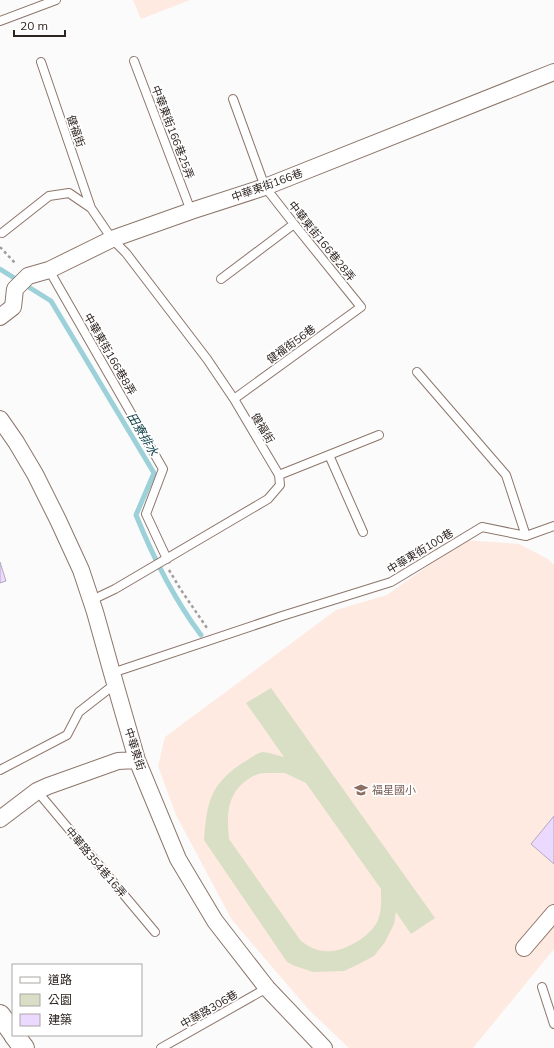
<svg xmlns="http://www.w3.org/2000/svg" width="554" height="1048" viewBox="0 0 554 1048" font-family="Mulish,'Noto Sans TC',sans-serif">
<style>
.built{fill:#feeae0}
.green{fill:#d9dfc4;fill-rule:evenodd}
.lines{fill:none;stroke-linecap:round;stroke-linejoin:round}
.stream{stroke:#9dd1d9;stroke-width:5}
.building{fill:#ecd9ff;stroke:#b3a9be}
.service-casing{stroke:#8d766b;stroke-width:10}
.minor-casing{stroke:#8d766b;stroke-width:18}
.tertiary-casing{stroke:#8d766b;stroke-width:22}
.path{stroke:#a19d9b;stroke-width:2.5;stroke-dasharray:3 3;stroke-linecap:butt}
.service{stroke:#fff;stroke-width:8}
.minor{stroke:#fff;stroke-width:16}
.tertiary{stroke:#fff;stroke-width:20}
.labels{text-anchor:middle;dominant-baseline:central;stroke-width:3.5;stroke-linejoin:round;paint-order:stroke}
.street-label{font-size:11px;fill:#2d241f;stroke:#fff}
.education-label{font-size:11px;fill:#785e54;stroke:#fff;text-anchor:start}
.water-label{font-size:12px;font-style:italic;fill:#06393f;stroke:#fff}
</style>
<rect width="100%" height="100%" fill="#fbfbfb"/>
<!-- built -->
<path class="built" d="M133,0H190L141,19Z
M464,540L519,544L548,559L554,565V949L473,1048H349L309,1010L232,920L176,815L158,766L165,737L336,610L387,595Z"/>
<!-- green -->
<path class="green" d="M271,688L435,918L411,934L396,912L394,924L385,942L374,956L357,965L344,971L313,972L295,966L287,962L204,840C207,802 210,784 244,762C249,759 257,753 263,752C268,752 279,756 284,757L246,703ZM269,773H285L306,783L381,889C381,899 382,911 378,920C371,937 341,954 324,951C314,950 308,946 301,941L229,839C227,818 226,798 243,783C247,780 252,776 256,775C260,773 265,773 269,773Z"/>
<g class="lines">
<!-- stream -->
<path class="stream" d="M0,269L51,301L154,473L136,515C153,557 174,599 201,635"/>
</g>
<!-- building -->
<path class="building" d="M0,562L6,581L0,583Z
M554,816V864L531,844Z"/>
<g class="lines">
<!-- service casing -->
<g class="service-casing">
<path id="service" d="M0,21L56,0
M134,61L191,211
M41,62L91,208
M233,99L265,187L294,224L361,307L234,399
M2,233L49,196L69,193L91,208L112,239L126,253L207,359L234,399L279,475L280,485L268,499L115,589L92,600
M49,270L163,469L146,514L167,559
M221,279L294,224
M417,372L506,475L526,536
M329,455L363,532
M279,475L379,435
M526,536L554,526
M112,673L282,616L391,582L482,527L526,536
M0,770L67,735L79,712L115,684
M37,791L155,932
M542,987L554,1024
M161,1048L267,988"/>
</g>
<!-- minor casing -->
<g class="minor-casing">
<path id="minor" d="M0,317L13,307L15,289L28,276L49,270L112,239L191,211L265,187L554,72
M0,419L16,442L35,474L58,520L81,570L95,612L112,673L137,760L178,859L215,921L267,988L324,1048
M0,819L37,791L48,786L118,761L137,760
M524,948L554,913"/>
</g>
<!-- tertiary casing -->
<g class="tertiary-casing">
<path id="tertiary" d="M0,1015L13,1033
M14,1035L24,1048"/>
</g>
<!-- path -->
<path class="path" d="M0,247L16,264
M169,570L181,590L207,628"/>
<!-- service -->
<use href="#service" class="service"/>
<!-- minor -->
<use href="#minor" class="minor"/>
<!-- tertiary -->
<use href="#tertiary" class="tertiary"/>
</g>
<!-- icons -->
<defs>
<g id="school-bare" transform="scale(1.08)"><path d="M0-5L7-2L0 1L-7-2ZM-4 1L0 2.5L4 1V4Q0 6-4 4Z" fill="#8d6e63" stroke="#fff" stroke-width="2.5" paint-order="stroke"/></g>
</defs>
<g fill-rule="evenodd">
<use href="#school-bare" x="361" y="790"/>
</g>
<g class="labels">
<!-- street labels -->
<g class="street-label">
<text transform="translate(76 131) rotate(71)">健福街</text>
<text transform="translate(173 132) rotate(69)">中華東街166巷25弄</text>
<text transform="translate(267 185) rotate(-20)">中華東街166巷</text>
<text transform="translate(322 241) rotate(51)">中華東街166巷28弄</text>
<text transform="translate(291 344) rotate(-36)">健福街56巷</text>
<text transform="translate(110 354) rotate(60)">中華東街166巷8弄</text>
<text transform="translate(263 428) rotate(59)">健福街</text>
<text transform="translate(420 551) rotate(-31)">中華東街100巷</text>
<text transform="translate(135 749) rotate(72)">中華東街</text>
<text transform="translate(96 862) rotate(50)">中華路354巷16弄</text>
<text transform="translate(209 1009) rotate(-30)">中華路306巷</text>
</g>
<!-- education labels -->
<g class="education-label">
<text x="372" y="790">福星國小</text>
</g>
<!-- water labels -->
<g class="water-label">
<text transform="translate(143 434) rotate(59)">田寮排水</text>
</g>
</g>
<!-- legend -->
<rect x="12" y="964" width="130" height="72" fill="#ffffff" stroke="#aba7a5"/>
<rect x="20" y="977" width="20" height="6" fill="#ffffff" stroke="#aba7a5"/>
<text x="48" y="984" font-size="12" fill="#2d241f">道路</text>
<rect x="20" y="994" width="20" height="12" fill="#d9dfc4" stroke="#aba7a5"/>
<text x="48" y="1004" font-size="12" fill="#2d241f">公園</text>
<rect x="20" y="1014" width="20" height="12" fill="#ecd9ff" stroke="#aba7a5"/>
<text x="48" y="1024" font-size="12" fill="#2d241f">建築</text>
<!-- scale -->
<path d="M14 30v6h51v-6" fill="none" stroke="#2d241f" stroke-width="2"/>
<text x="20" y="30" font-size="12" fill="#2d241f" stroke="#ffffff" stroke-width="3" paint-order="stroke">20 m</text>
</svg>
